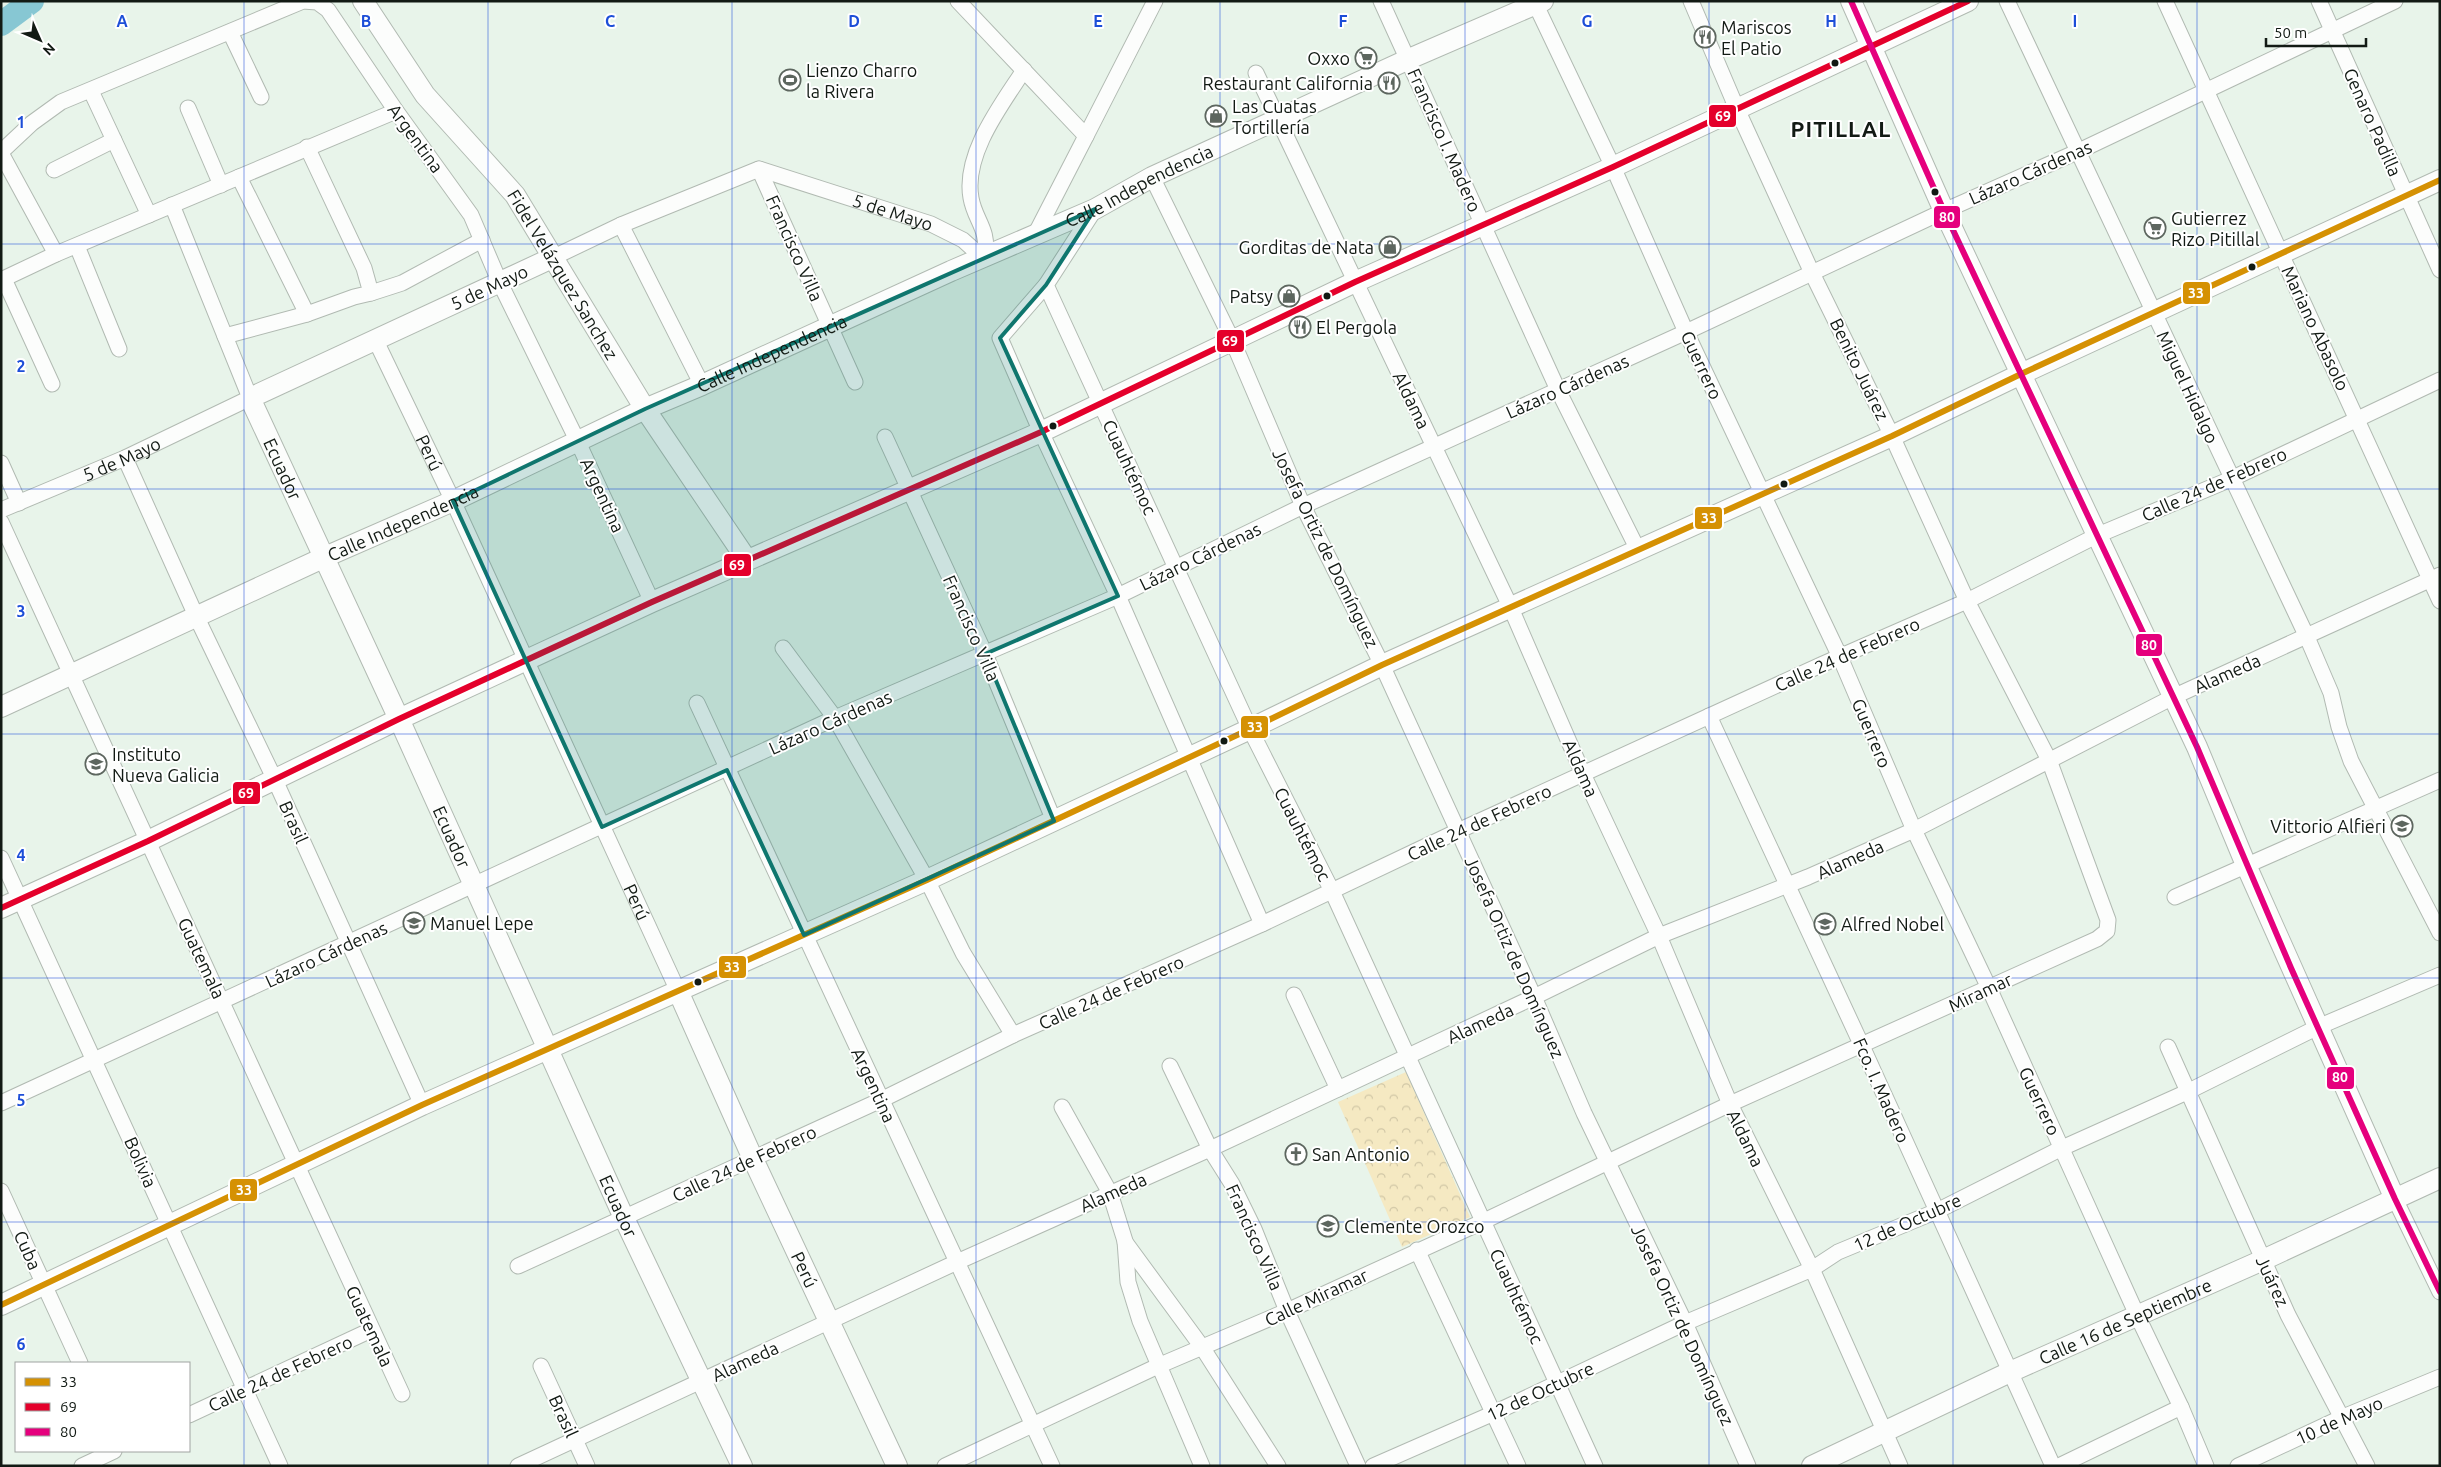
<svg xmlns="http://www.w3.org/2000/svg" width="2441" height="1467" viewBox="0 0 2441 1467" font-family="Ubuntu,sans-serif">
<style>
.park{fill:url(#park-crowns)}
.lines{fill:none;stroke-linecap:round;stroke-linejoin:round}
.river{stroke:#87c7d3;stroke-width:24}
.street-casing{stroke:#b1bab2;stroke-width:17}
.secondary-casing{stroke:#b1bab2;stroke-width:22}
.street{stroke:#fcfdfc;stroke-width:15}
.secondary{stroke:#fcfdfc;stroke-width:20}
.bus-1-casing{stroke:#fff;stroke-width:10}
.bus-2-casing{stroke:#fff;stroke-width:10}
.bus-3-casing{stroke:#fff;stroke-width:10}
.bus-1{stroke:#d59103;stroke-width:6}
.bus-2{stroke:#e4002b;stroke-width:6}
.bus-3{stroke:#e5007d;stroke-width:6}
.marked{fill:#0f766e;fill-opacity:0.2;stroke:#0f766e;stroke-width:4;stroke-linejoin:round}
.grid{fill:none;stroke:#1d4ed8;stroke-width:1;stroke-opacity:0.55}
.bus-dot{fill:#121a14;stroke:#fff;stroke-width:2}
.labels{text-anchor:middle;dominant-baseline:central;stroke-width:4;stroke-linejoin:round;paint-order:stroke}
.poi-label{font-size:18px;fill:#121a14;stroke:#fff;text-anchor:start}
.street-label{font-size:18px;fill:#121a14;stroke:#fff}
.district-label{font-size:22px;font-weight:bold;letter-spacing:1px;fill:#121a14;stroke:#fff}
.grid-label{font-size:16px;text-anchor:middle;font-weight:bold;fill:#1d4ed8;stroke:#fff;stroke-width:4;stroke-linejoin:round;paint-order:stroke}
.line-badge{stroke:#fff;stroke-width:2}
.badge-label{font-size:14px;text-anchor:middle;font-weight:bold;fill:#fff}
</style>
<defs>
<pattern id="park-crowns" width="20" height="18" patternUnits="userSpaceOnUse" patternTransform="scale(1.25)"><rect width="20" height="18" fill="#f5e9c2"/><path d="M2 6a3 3 0 1 1 6 0M12 15a3 3 0 1 1 6 0" fill="none" stroke="#d1c7a6"/></pattern>
</defs>
<rect width="100%" height="100%" fill="#e8f4ea"/>
<!-- park -->
<path class="park" d="M1406,1072L1470,1217L1402,1247L1338,1102Z"/>
<g class="lines">
<!-- river -->
<path class="river" d="M1,24L32,1"/>
<!-- street casing -->
<g class="street-casing">
<g id="street">
<path d="M958,1L1086,136L1035,235"/>
<path d="M1381,1L1558,390L1638,550"/>
<path d="M1534,1L1613,167L1686,332L1840,657L1914,830L1989,988L2137,1315L2181,1407L2206,1466"/>
<path d="M2007,1L2307,637L2331,693L2339,727L2351,761L2440,933"/>
<path d="M2165,1L2440,601"/>
<path d="M2319,1L2440,270"/>
<path d="M230,32L261,97"/>
<path d="M1256,73L1510,606L1583,774L1659,936L1730,1104L1812,1269L1900,1466"/>
<path d="M91,91L149,215"/>
<path d="M188,108L221,185"/>
<path d="M1086,136L1155,1"/>
<path d="M1,152L32,123L61,102L303,1L317,2L328,10L396,111L471,215L500,283L577,440L652,602"/>
<path d="M1,153L56,254"/>
<path d="M759,169L855,382"/>
<path d="M54,170L114,140"/>
<path d="M239,177L307,314"/>
<path d="M1152,177L1233,342L1303,506L1382,665L1534,997L1584,1113L1685,1323L1748,1466"/>
<path d="M1095,209L1046,285L1250,729L1332,891L1595,1466"/>
<path d="M621,225L702,385"/>
<path d="M77,246L119,349"/>
<path d="M985,256C989,228 975,221 971,198C963,154 1002,104 1024,70"/>
<path id="s1" d="M552,258L621,225L759,169L931,224L963,240L982,257"/>
<path d="M4,279L52,384"/>
<path d="M1,280L56,254L396,111"/>
<path d="M1046,285L1000,338L1041,432L1118,596L1262,924"/>
<path d="M371,293L402,283L482,240"/>
<path d="M225,336L307,314L354,297L371,293L364,268L307,147"/>
<path id="s2" d="M375,339L453,501L678,991"/>
<path d="M885,437L985,654L1054,821"/>
<path d="M125,458L197,618L275,780L422,1105"/>
<path d="M1,463L19,503"/>
<path id="s3" d="M1,510L125,458L250,398L172,205"/>
<path d="M1,522L402,1394"/>
<path d="M783,648L835,718L927,880L963,953L1013,1035"/>
<path d="M697,703L1052,1466"/>
<path d="M1709,716L1862,1046L2053,1466"/>
<path d="M1,858L280,1466"/>
<path d="M2175,897L2440,780"/>
<path d="M1294,995L1338,1089"/>
<path d="M2168,1047L2288,1315L2367,1466"/>
<path d="M1170,1066L1210,1149L1232,1184L1254,1229L1287,1311L1358,1466"/>
<path d="M1,1103L835,718L1118,596L1303,506L1686,332L1944,211L2079,151L2395,1"/>
<path d="M1062,1107L1110,1193L1125,1241L1128,1282L1140,1321L1202,1466"/>
<path d="M1,1191L80,1363"/>
<path d="M2395,1199L2440,1292"/>
<path d="M1125,1242L1202,1347L1278,1466"/>
<path d="M1417,1250L1518,1466"/>
<path d="M518,1266L881,1100L1013,1035L1262,924L1458,831L1823,664L1967,601L2098,535L2231,479L2440,380"/>
<path d="M541,1366L587,1466"/>
<path d="M189,1415L371,1330"/>
<path d="M82,1466L114,1451"/>
<path d="M518,1466L957,1262L1210,1149L1534,997L1659,936L1808,877L1914,830L2173,697L2440,575"/>
<path d="M945,1466L1158,1366L1287,1311L1482,1222L1730,1104L2097,939L2107,931L2108,920L2049,760L1967,601L1892,436L1812,273L1737,109L1691,1"/>
<path d="M1373,1466L1494,1413L1685,1323L1812,1269L1838,1252L1937,1211L2062,1148L2187,1092L2318,1027L2440,975"/>
<path d="M2059,1466L2181,1407"/>
<path d="M2238,1466L2343,1417L2440,1377"/>
</g>
</g>
<!-- secondary casing -->
<g class="secondary-casing">
<g id="secondary">
<path id="s4" d="M363,1L425,95L515,195L645,409L747,560"/>
<path d="M1851,1L1944,211L2197,747L2246,865L2395,1199"/>
<path id="s5" d="M552,258L250,398L399,719L624,1218L742,1466"/>
<path id="s6" d="M1,707L325,557L453,501L645,409L702,385L951,271L1095,209L1152,177L1409,59L1543,1"/>
<path d="M1,908L148,841L399,719L652,602L1041,432L1355,282L1613,167L1968,1"/>
<path id="s7" d="M678,991L753,1159L897,1466"/>
<path d="M1,1305L422,1105L927,880L1250,729L1382,665L1892,436L2021,374L2440,180"/>
<path id="s8" d="M1812,1466L2010,1372L2263,1260L2440,1178"/>
</g>
</g>
<!-- street -->
<use href="#street" class="street"/>
<!-- secondary -->
<use href="#secondary" class="secondary"/>
<!-- bus-1 casing -->
<g class="bus-1-casing">
<path id="bus-1" d="M1,1305L422,1105L927,880L1250,729L1382,665L1892,436L2021,374L2440,180"/>
</g>
<!-- bus-2 casing -->
<g class="bus-2-casing">
<path id="bus-2" d="M1,908L148,841L399,719L652,602L1041,432L1355,282L1613,167L1968,1"/>
</g>
<!-- bus-3 casing -->
<g class="bus-3-casing">
<path id="bus-3" d="M1851,1L1944,211L2197,747L2291,968L2395,1199L2440,1292"/>
</g>
<!-- bus-1 -->
<use href="#bus-1" class="bus-1"/>
<!-- bus-2 -->
<use href="#bus-2" class="bus-2"/>
<!-- bus-3 -->
<use href="#bus-3" class="bus-3"/>
</g>
<!-- marked area -->
<path class="marked" d="M1095,209L1046,285L1000,338L1118,596L985,654L1054,821L804,935L727,770L602,827L453,501L645,409Z"/>
<!-- grid -->
<path class="grid" d="M244,1V1466M488,1V1466M732,1V1466M976,1V1466M1220,1V1466M1465,1V1466M1709,1V1466M1953,1V1466M2197,1V1466M1,244H2440M1,489H2440M1,734H2440M1,978H2440M1,1222H2440"/>
<!-- icons -->
<defs>
<g id="restaurant-ring" transform="scale(1.125)"><circle r="9.5" fill="#fff" stroke="#5d665f" stroke-width="1.5"/><path d="M-5-6h1v4h1v-4h1v4h1v-4h1v5L-1.5 .5V6h-2V.5L-5-1ZM5-6V6H3V1.5H1.5Q1.5-4 5-6Z" fill="#5d665f"/></g>
<g id="supermarket-ring" transform="scale(1.125)"><circle r="9.5" fill="#fff" stroke="#5d665f" stroke-width="1.5"/><path d="M-6-5.5h2.5l.6 2H6L4.5 2H-2.5L-4.4-4H-6ZM-1.5 3.2a1.3 1.3 0 1 0 .1 0ZM3 3.2a1.3 1.3 0 1 0 .1 0Z" fill="#5d665f"/></g>
<g id="stadium-ring" transform="scale(1.125)"><circle r="9.5" fill="#fff" stroke="#5d665f" stroke-width="1.5"/><path d="M0-5a6.5 5 0 1 0 0 10a6.5 5 0 1 0 0-10ZM-3.5-1.8h7v3.6h-7Z" fill="#5d665f"/></g>
<g id="shop-ring" transform="scale(1.125)"><circle r="9.5" fill="#fff" stroke="#5d665f" stroke-width="1.5"/><path d="M-5-2.5h2.3a2.7 3.5 0 0 1 5.4 0H5L5.5 6h-11ZM-1.5-2.5h3a1.5 2.3 0 0 0-3 0Z" fill="#5d665f"/></g>
<g id="school-ring" transform="scale(1.125)"><circle r="9.5" fill="#fff" stroke="#5d665f" stroke-width="1.5"/><path d="M0-5L7-2L0 1L-7-2ZM-4 1L0 2.5L4 1V4Q0 6-4 4Z" fill="#5d665f"/></g>
<g id="church-ring" transform="scale(1.125)"><circle r="9.5" fill="#fff" stroke="#5d665f" stroke-width="1.5"/><path d="M-1.2-6h2.4v3.5h3.3v2.4h-3.3V6h-2.4V-.1h-3.3v-2.4h3.3Z" fill="#5d665f"/></g>
</defs>
<g fill-rule="evenodd">
<use href="#restaurant-ring" x="1705" y="37"/>
<use href="#supermarket-ring" x="1366" y="58"/>
<use href="#stadium-ring" x="790" y="80"/>
<use href="#restaurant-ring" x="1389" y="83"/>
<use href="#shop-ring" x="1216" y="116"/>
<use href="#supermarket-ring" x="2155" y="228"/>
<use href="#shop-ring" x="1390" y="247"/>
<use href="#shop-ring" x="1289" y="296"/>
<use href="#restaurant-ring" x="1300" y="327"/>
<use href="#school-ring" x="96" y="764"/>
<use href="#school-ring" x="2402" y="826"/>
<use href="#school-ring" x="414" y="923"/>
<use href="#school-ring" x="1825" y="924"/>
<use href="#church-ring" x="1296" y="1154"/>
<use href="#school-ring" x="1328" y="1226"/>
</g>
<!-- markers -->
<g class="bus-dot">
<circle cx="1835" cy="63" r="4.5"/>
<circle cx="1935" cy="192" r="4.5"/>
<circle cx="2252" cy="267" r="4.5"/>
<circle cx="1327" cy="296" r="4.5"/>
<circle cx="1053" cy="426" r="4.5"/>
<circle cx="1784" cy="484" r="4.5"/>
<circle cx="1224" cy="741" r="4.5"/>
<circle cx="698" cy="982" r="4.5"/>
</g>
<g class="labels">
<!-- poi labels -->
<g class="poi-label">
<text x="1721" y="27">Mariscos<tspan x="1721" dy="21">El Patio</tspan></text>
<text x="1350" y="58" text-anchor="end">Oxxo</text>
<text x="806" y="70">Lienzo Charro<tspan x="806" dy="21">la Rivera</tspan></text>
<text x="1373" y="83" text-anchor="end">Restaurant California</text>
<text x="1232" y="106">Las Cuatas<tspan x="1232" dy="21">Tortillería</tspan></text>
<text x="2171" y="218">Gutierrez<tspan x="2171" dy="21">Rizo Pitillal</tspan></text>
<text x="1374" y="247" text-anchor="end">Gorditas de Nata</text>
<text x="1273" y="296" text-anchor="end">Patsy</text>
<text x="1316" y="327">El Pergola</text>
<text x="112" y="754">Instituto<tspan x="112" dy="21">Nueva Galicia</tspan></text>
<text x="2386" y="826" text-anchor="end">Vittorio Alfieri</text>
<text x="430" y="923">Manuel Lepe</text>
<text x="1841" y="924">Alfred Nobel</text>
<text x="1312" y="1154">San Antonio</text>
<text x="1344" y="1226">Clemente Orozco</text>
</g>
<!-- street labels -->
<g class="street-label">
<text transform="translate(2373 122) rotate(66)">Genaro Padilla</text>
<text transform="translate(416 138) rotate(54)">Argentina</text>
<text transform="translate(1445 140) rotate(66)">Francisco I. Madero</text>
<text transform="translate(2030 172) rotate(-24)">Lázaro Cárdenas</text>
<text stroke="none"><textPath href="#s6" startOffset="1252">Calle Independencia</textPath></text>
<text stroke="none"><textPath href="#s1" startOffset="366">5 de Mayo</textPath></text>
<text transform="translate(795 248) rotate(66)">Francisco Villa</text>
<text stroke="none"><textPath href="#s4" startOffset="340">Fidel Velázquez Sanchez</textPath></text>
<text transform="translate(489 287) rotate(-25)">5 de Mayo</text>
<text transform="translate(2316 328) rotate(65)">Mariano Abasolo</text>
<text stroke="none"><textPath href="#s6" startOffset="848">Calle Independencia</textPath></text>
<text transform="translate(1702 365) rotate(65)">Guerrero</text>
<text transform="translate(1860 369) rotate(64)">Benito Juárez</text>
<text transform="translate(1567 386) rotate(-24)">Lázaro Cárdenas</text>
<text transform="translate(2188 387) rotate(65)">Miguel Hidalgo</text>
<text transform="translate(1412 400) rotate(64)">Aldama</text>
<text stroke="none"><textPath href="#s2" startOffset="126">Perú</textPath></text>
<text stroke="none"><textPath href="#s3" startOffset="131">5 de Mayo</textPath></text>
<text transform="translate(1130 467) rotate(65)">Cuauhtémoc</text>
<text stroke="none"><textPath href="#s5" startOffset="411">Ecuador</textPath></text>
<text transform="translate(2214 484) rotate(-24)">Calle 24 de Febrero</text>
<text transform="translate(603 495) rotate(65)">Argentina</text>
<text stroke="none"><textPath href="#s6" startOffset="442">Calle Independencia</textPath></text>
<text transform="translate(1326 548) rotate(64)">Josefa Ortiz de Domínguez</text>
<text transform="translate(1200 556) rotate(-26)">Lázaro Cárdenas</text>
<text transform="translate(972 628) rotate(66)">Francisco Villa</text>
<text transform="translate(1847 654) rotate(-24)">Calle 24 de Febrero</text>
<text transform="translate(2227 673) rotate(-24)">Alameda</text>
<text transform="translate(830 722) rotate(-24)">Lázaro Cárdenas</text>
<text transform="translate(1872 733) rotate(67)">Guerrero</text>
<text transform="translate(1581 768) rotate(66)">Aldama</text>
<text transform="translate(294 822) rotate(66)">Brasil</text>
<text transform="translate(1479 822) rotate(-25)">Calle 24 de Febrero</text>
<text transform="translate(1303 834) rotate(63)">Cuauhtémoc</text>
<text stroke="none"><textPath href="#s5" startOffset="816">Ecuador</textPath></text>
<text transform="translate(1850 859) rotate(-24)">Alameda</text>
<text stroke="none"><textPath href="#s2" startOffset="621">Perú</textPath></text>
<text transform="translate(326 954) rotate(-25)">Lázaro Cárdenas</text>
<text transform="translate(1515 957) rotate(66)">Josefa Ortiz de Domínguez</text>
<text transform="translate(202 958) rotate(65)">Guatemala</text>
<text transform="translate(1111 992) rotate(-24)">Calle 24 de Febrero</text>
<text transform="translate(1980 992) rotate(-25)">Miramar</text>
<text transform="translate(1480 1023) rotate(-25)">Alameda</text>
<text transform="translate(874 1085) rotate(65)">Argentina</text>
<text transform="translate(1882 1090) rotate(66)">Fco. I. Madero</text>
<text transform="translate(2040 1101) rotate(65)">Guerrero</text>
<text transform="translate(1746 1138) rotate(64)">Aldama</text>
<text transform="translate(141 1162) rotate(66)">Bolivia</text>
<text transform="translate(744 1163) rotate(-25)">Calle 24 de Febrero</text>
<text transform="translate(1113 1192) rotate(-24)">Alameda</text>
<text stroke="none"><textPath href="#s5" startOffset="1221">Ecuador</textPath></text>
<text transform="translate(1907 1222) rotate(-24)">12 de Octubre</text>
<text transform="translate(1255 1237) rotate(66)">Francisco Villa</text>
<text transform="translate(28 1250) rotate(66)">Cuba</text>
<text stroke="none"><textPath href="#s7" startOffset="306">Perú</textPath></text>
<text transform="translate(2273 1281) rotate(65)">Juárez</text>
<text transform="translate(1517 1296) rotate(65)">Cuauhtémoc</text>
<text transform="translate(1316 1297) rotate(-25)">Calle Miramar</text>
<text stroke="none"><textPath href="#s8" startOffset="345">Calle 16 de Septiembre</textPath></text>
<text transform="translate(1683 1325) rotate(65)">Josefa Ortiz de Domínguez</text>
<text transform="translate(370 1326) rotate(65)">Guatemala</text>
<text transform="translate(745 1361) rotate(-25)">Alameda</text>
<text transform="translate(280 1373) rotate(-25)">Calle 24 de Febrero</text>
<text transform="translate(1540 1391) rotate(-25)">12 de Octubre</text>
<text transform="translate(564 1416) rotate(65)">Brasil</text>
<text transform="translate(2339 1420) rotate(-24)">10 de Mayo</text>
</g>
<!-- district labels -->
<g class="district-label">
<text x="1841" y="128">PITILLAL</text>
</g>
</g>
<g class="grid-label">
<text x="122" y="27">A</text>
<text x="366" y="27">B</text>
<text x="610" y="27">C</text>
<text x="854" y="27">D</text>
<text x="1098" y="27">E</text>
<text x="1343" y="27">F</text>
<text x="1587" y="27">G</text>
<text x="1831" y="27">H</text>
<text x="2075" y="27">I</text>
<text x="21" y="128">1</text>
<text x="21" y="372">2</text>
<text x="21" y="617">3</text>
<text x="21" y="861">4</text>
<text x="21" y="1106">5</text>
<text x="21" y="1350">6</text>
</g>
<g class="line-badge">
<rect x="1708" y="104" width="29" height="24" rx="5" fill="#e4002b"/>
<rect x="1933" y="205" width="28" height="24" rx="5" fill="#e5007d"/>
<rect x="2182" y="281" width="29" height="24" rx="5" fill="#d59103"/>
<rect x="1216" y="329" width="29" height="24" rx="5" fill="#e4002b"/>
<rect x="1694" y="506" width="29" height="24" rx="5" fill="#d59103"/>
<rect x="723" y="553" width="29" height="24" rx="5" fill="#e4002b"/>
<rect x="2135" y="633" width="28" height="24" rx="5" fill="#e5007d"/>
<rect x="1240" y="715" width="29" height="24" rx="5" fill="#d59103"/>
<rect x="232" y="781" width="29" height="24" rx="5" fill="#e4002b"/>
<rect x="718" y="955" width="29" height="24" rx="5" fill="#d59103"/>
<rect x="2326" y="1066" width="29" height="24" rx="5" fill="#e5007d"/>
<rect x="229" y="1178" width="29" height="24" rx="5" fill="#d59103"/>
</g>
<g class="badge-label">
<text x="1723" y="121">69</text>
<text x="1947" y="222">80</text>
<text x="2196" y="298">33</text>
<text x="1230" y="346">69</text>
<text x="1709" y="523">33</text>
<text x="737" y="570">69</text>
<text x="2149" y="650">80</text>
<text x="1255" y="732">33</text>
<text x="246" y="798">69</text>
<text x="732" y="972">33</text>
<text x="2340" y="1082">80</text>
<text x="244" y="1195">33</text>
</g>
<!-- border -->
<rect width="2441" height="1467" fill="none" stroke="#121a14" stroke-width="5"/>
<!-- legend -->
<rect x="15" y="1362" width="175" height="90" fill="#ffffff" stroke="#a0a3a1"/>
<rect x="25" y="1378" width="25" height="8" fill="#d59103" stroke="#a0a3a1"/>
<text x="60" y="1387" font-size="15" fill="#121a14">33</text>
<rect x="25" y="1403" width="25" height="8" fill="#e4002b" stroke="#a0a3a1"/>
<text x="60" y="1412" font-size="15" fill="#121a14">69</text>
<rect x="25" y="1428" width="25" height="8" fill="#e5007d" stroke="#a0a3a1"/>
<text x="60" y="1437" font-size="15" fill="#121a14">80</text>
<!-- north arrow -->
<g transform="translate(40 40) rotate(135)" stroke="#ffffff" stroke-width="4" paint-order="stroke">
<path d="M0-4L9 19L0 12L-9 19Z" fill="#121a14"/>
<text y="-8" font-size="14" font-weight="bold" text-anchor="middle" fill="#121a14">N</text>
</g>
<!-- scale -->
<path d="M2266 38v8h100v-8" fill="none" stroke="#121a14" stroke-width="2.5"/>
<text x="2274" y="38" font-size="15" fill="#121a14" stroke="#ffffff" stroke-width="4" paint-order="stroke">50 m</text>
</svg>
